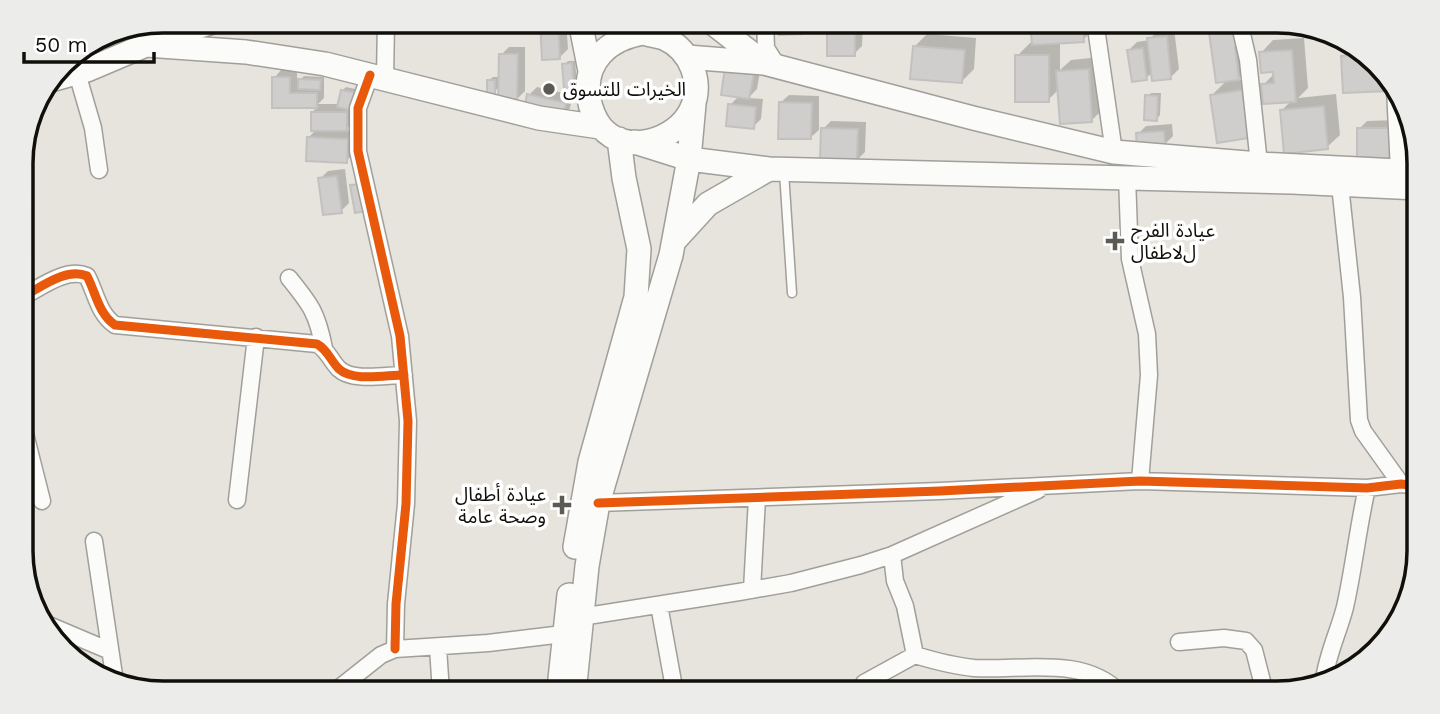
<svg xmlns="http://www.w3.org/2000/svg" width="1440" height="714" viewBox="0 0 1440 714" font-family="'Work Sans','Noto Sans Arabic',sans-serif">
<style>
.green{fill:#d3d7bd}
.shadow{fill:#0003}
.building{fill:#cfcecd;stroke:#c3c1c0;stroke-width:2}
.lines{fill:none;stroke-linecap:round;stroke-linejoin:round}
.lane-casing{stroke:#a19f99;stroke-width:11}
.street-casing{stroke:#a19f99;stroke-width:19}
.secondary-casing{stroke:#a19f99;stroke-width:26}
.lane{stroke:#fbfbfa;stroke-width:8}
.street{stroke:#fbfbfa;stroke-width:16}
.secondary{stroke:#fbfbfa;stroke-width:23}
.cycleway-casing{stroke:#fff;stroke-width:13}
.cycleway{stroke:#e8590c;stroke-width:9}
.poi-dot{fill:#5b5a54;stroke:#fff;stroke-width:2.5}
.labels{text-anchor:middle;dominant-baseline:central;stroke-width:7;stroke-linejoin:round;paint-order:stroke}
.poi-label{font-size:19px;fill:#100f0a;stroke:#fff;text-anchor:start}
.rim{fill:none;stroke:#100f0a;stroke-width:3.5}
</style>
<rect width="100%" height="100%" fill="#e6e4dc"/>
<!-- green -->
<path class="green" d="M163,21H199L89,60V44L109,32Z"/>
<!-- shadow -->
<path class="shadow" d="M521,21H537L534,23H521Z
M542,21H566L568,49L560,57Z
M780,21H809V24L801,33Z
M829,21H863L862,46L854,54Z
M908,21H962L954,29Z
M1032,21H1095V27L1083,40L1060,41V70L1071,60L1100,57L1104,108L1092,120L1059,89L1048,100L1017,56L1030,43H1033Z
M1214,21H1246V24L1252,23L1253,31L1247,37L1251,66L1235,81L1254,78L1248,136L1212,95L1227,80L1210,25Z
M1174,29L1179,69L1171,77L1153,72L1146,78L1129,50L1137,42L1150,40L1157,30Z
M927,34L976,38L974,69L962,81L914,47Z
M1304,38L1308,88L1298,98L1336,94L1340,135L1327,147L1281,111L1292,100L1263,85L1275,73L1261,53L1273,40Z
M1353,46L1390,77L1393,85L1389,89L1343,56Z
M509,47H525V91L517,99L500,86L494,92L489,80L493,77H500L501,55Z
M568,61H575L577,83L573,86L564,65Z
M761,65L757,89L748,98L763,99L761,119L753,127L730,105L739,96L723,93Z
M282,69H297V83L304,76L324,77V98L318,104H339L342,91L346,87L360,90L354,121L344,131H355L354,153L346,161L309,137L317,129L312,112L319,106H274V78Z
M537,87L573,95L570,108L562,116L529,95Z
M1151,93H1161L1160,115L1157,119L1147,96Z
M789,95L819,96V130L810,138L780,103Z
M1398,120L1399,148L1359,129L1367,121Z
M831,121L866,122L865,152L857,160L823,129Z
M1172,124L1173,136L1165,144L1138,134L1146,126Z
M345,169L349,203L341,211L320,179L328,171Z"/>
<!-- building -->
<path class="building" d="M540,21H558L560,59L542,60Z
M778,21H801L802,34L779,35Z
M827,21H855V56H827Z
M907,21H954V31L907,32Z
M1030,21H1082L1084,42L1032,45Z
M1232,21L1234,36L1240,35L1241,46L1235,47L1239,80L1216,83L1208,25Z
M1167,36L1171,79L1152,81L1147,38Z
M913,46L965,50L962,83L910,79Z
M1143,48L1147,80L1132,82L1127,50Z
M1292,50L1296,102L1263,104L1261,84L1274,83L1273,72L1261,73L1259,52Z
M499,54H518L517,101H498Z
M1363,54L1388,76L1389,91L1343,93L1341,56Z
M1015,55H1049V102H1015Z
M572,63L574,88L564,89L562,64Z
M725,68L754,73L749,99L721,95Z
M1089,69L1092,122L1060,124L1056,71Z
M272,77H290V93H317V108H272Z
M298,79L321,80L320,90L298,89Z
M487,80H495V94L487,93Z
M341,90L358,93L354,111L337,107Z
M1242,90L1249,138L1217,143L1210,95Z
M527,94L566,103L563,118L524,110Z
M1145,95L1158,96L1157,121L1144,120Z
M779,102L812,103L811,139H778Z
M728,104L756,107L754,129L726,126Z
M1324,106L1328,149L1284,154L1280,110Z
M311,112H347V131H311Z
M821,128L858,129L857,162L820,160Z
M1357,128H1391V158L1357,159Z
M1400,128H1411L1418,145V159L1402,160Z
M1164,131L1165,145L1137,148L1136,133Z
M307,137L348,139L347,163L306,161Z
M337,176L342,213L323,215L318,178Z
M361,184L366,211L355,213L350,185Z"/>
<g class="lines">
<!-- lane casing -->
<g class="lane-casing">
<path id="lane" d="M784,172L792,293"/>
</g>
<!-- street casing -->
<g class="street-casing">
<path id="street" d="M765,21L766,48L778,67
M1095,21L1114,152
M1239,21L1248,60L1259,164
M86,46L87,70
M77,73L93,128L99,170
M370,75L358,108V151L400,336L408,421L406,504L396,604L395,649
M385,79L386,21
M1395,88L1399,171
M1127,177L1130,259L1147,334L1149,375L1140,481
M1340,185L1352,297L1359,420L1363,431L1401,484
M1415,188L1418,235
M289,278C311,305 317,313 324,348
M22,297C40,288 66,267 87,276C96,293 98,313 115,325L317,344C328,350 330,360 339,369C353,382 386,375 404,375
M22,422L42,501
M237,500L256,337
M598,503L940,491L1140,481L1367,488L1401,484L1419,486
M94,541L115,682
M892,555L895,581L905,606L915,655
M752,590L757,498
M659,605L675,693
M581,617L739,592L791,583L861,565L892,555L1038,490
M44,623L110,651
M1179,642L1224,638L1246,641L1254,650L1265,693
M438,647L441,693
M1324,680C1327,655 1339,631 1345,607C1354,567 1358,527 1367,488
M333,693L381,655L395,649L488,643L563,634
M861,693L864,683L915,655C935,661 954,666 974,668C1021,671 1084,655 1120,693"/>
</g>
<!-- secondary casing -->
<g class="secondary-casing">
<path id="secondary" d="M580,21L590,71
M710,21L764,63
M643,33C650,35 657,36 664,38C691,50 704,83 691,110C677,140 626,157 601,127C595,120 590,107 589,98C583,61 609,39 643,33Z
M146,45L246,52L325,64L539,118L600,127
M687,57L764,63L973,118L1114,152L1259,164L1418,172
M51,80L87,70L146,45L215,21
M635,142L689,159L769,169L1292,182L1418,188
M676,239L708,204L769,169
M575,547L590,462L636,297L639,249L624,178L619,139
M560,679L569,595
M574,693L587,566L598,503L671,255L689,159L694,104"/>
</g>
<!-- lane -->
<use href="#lane" class="lane"/>
<!-- street -->
<use href="#street" class="street"/>
<!-- secondary -->
<use href="#secondary" class="secondary"/>
<!-- cycleway casing -->
<g class="cycleway-casing">
<path id="cycleway" d="M370,75L358,108V151L400,336L408,421L406,504L396,604L395,649
M22,297C40,288 66,267 87,276C96,293 98,313 115,325L317,344C328,350 330,360 339,369C353,382 386,375 404,375
M598,503L940,491L1140,481L1367,488L1401,484L1419,486"/>
</g>
<!-- cycleway -->
<use href="#cycleway" class="cycleway"/>
</g>
<!-- markers -->
<g class="poi-dot">
<circle cx="549" cy="89" r="7"/>
<path d="M1111.5 230.5h7v7h7v7h-7v7h-7v-7h-7v-7h7z"/>
<path d="M558.5 494.5h7v7h7v7h-7v7h-7v-7h-7v-7h7z"/>
</g>
<g class="labels">
<!-- poi labels -->
<g class="poi-label">
<text x="563" y="89">الخيرات للتسوق</text>
<text x="1131" y="230">عيادة الفرح<tspan x="1131" dy="22">لﻻطفال</tspan></text>
<text x="546" y="494" text-anchor="end">عيادة أطفال<tspan x="546" dy="22">وصحة عامة</tspan></text>
</g>
</g>
<!-- crop -->
<path d="M0 0H1440V714H0ZM163 33H1277A130 130 0 0 1 1407 163V551A130 130 0 0 1 1277 681H163A130 130 0 0 1 33 551V163A130 130 0 0 1 163 33Z" fill="#ececeb" fill-rule="evenodd"/>
<path class="rim" d="M163 33H1277A130 130 0 0 1 1407 163V551A130 130 0 0 1 1277 681H163A130 130 0 0 1 33 551V163A130 130 0 0 1 163 33Z"/>
<!-- scale -->
<path d="M24 52v10h130v-10" fill="none" stroke="#100f0a" stroke-width="3.5"/>
<text x="35" y="52" font-size="21" fill="#100f0a" stroke="#ffffff" stroke-width="5" paint-order="stroke">50 m</text>
</svg>
